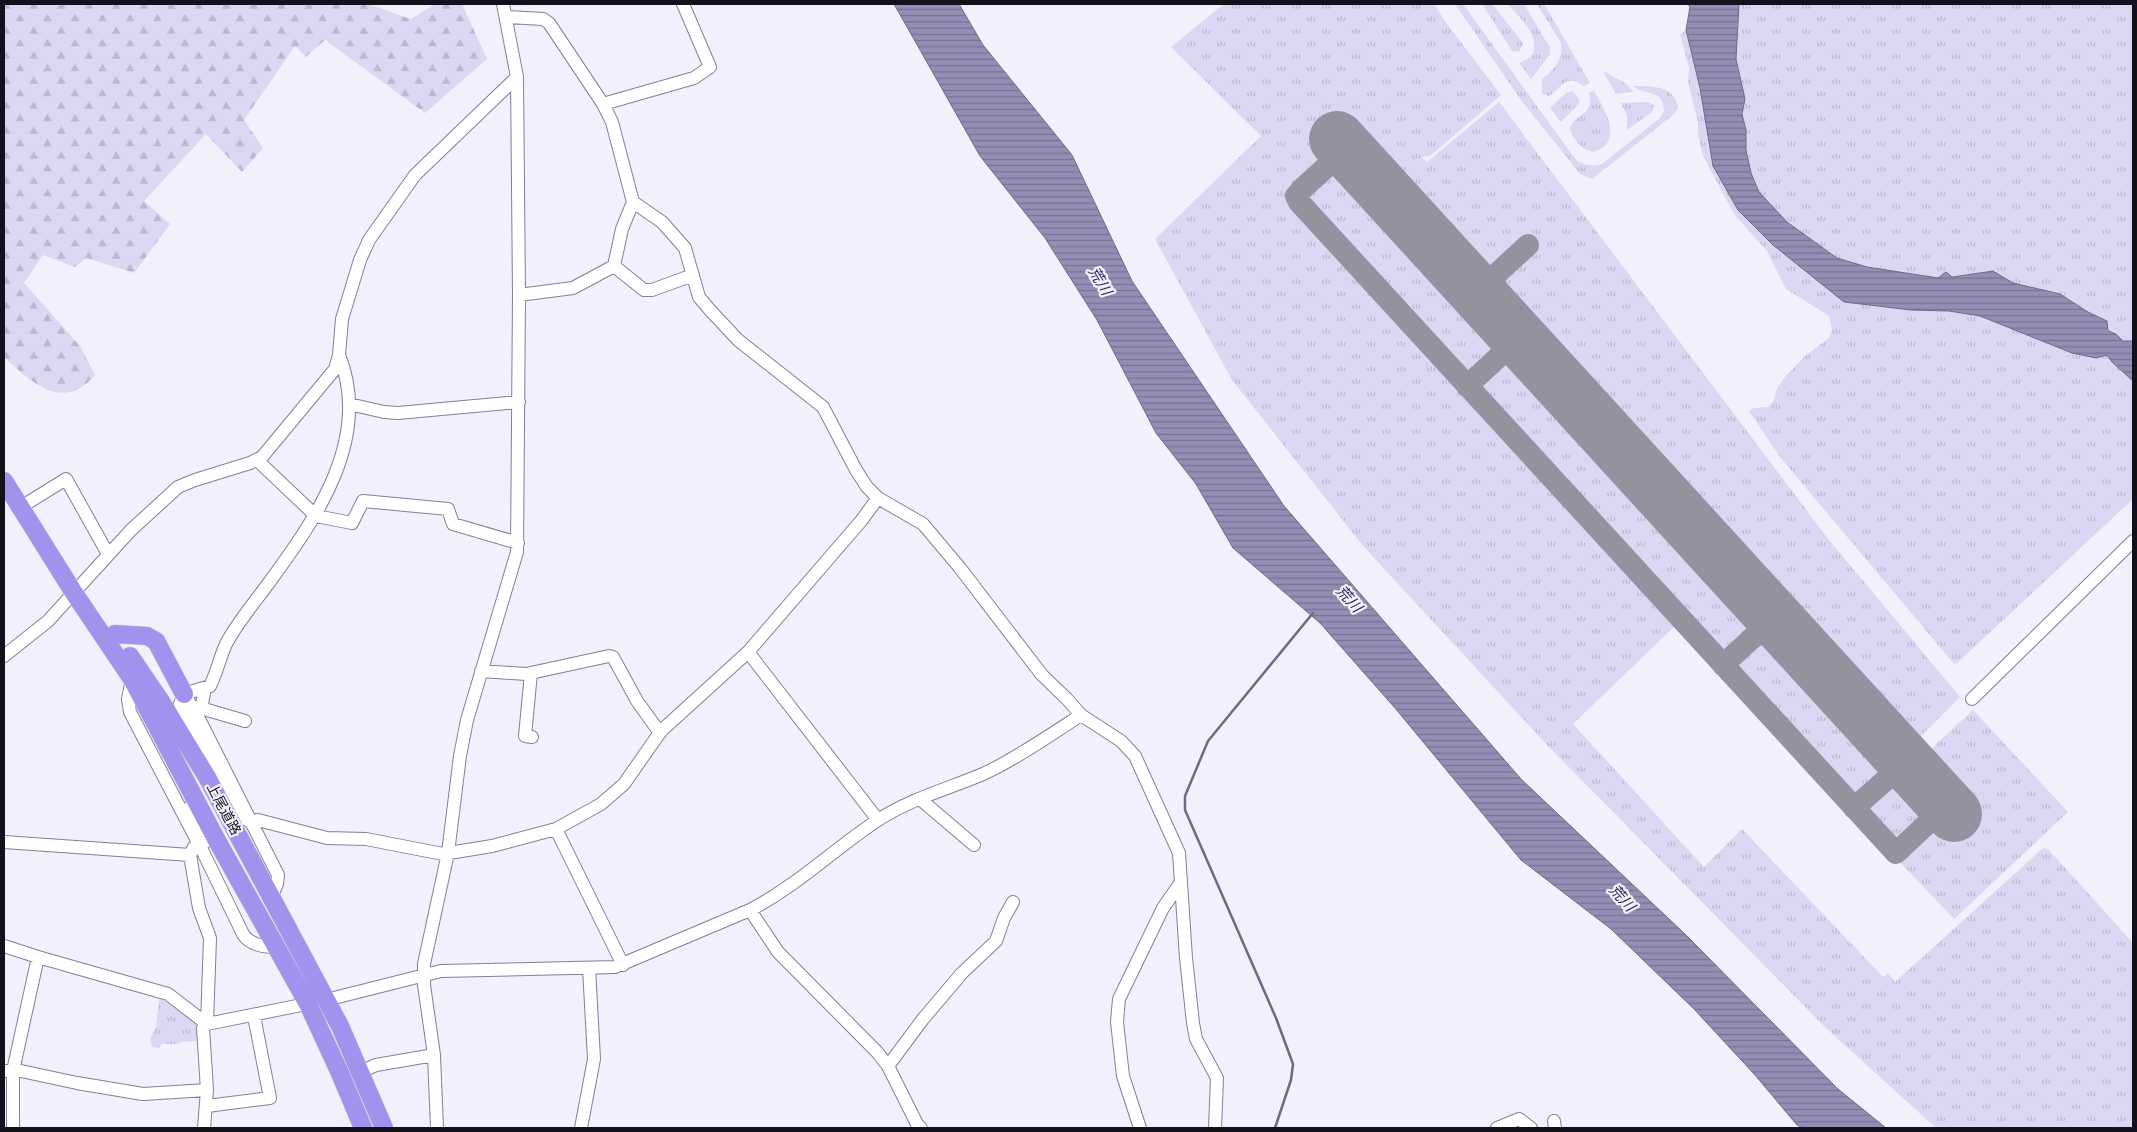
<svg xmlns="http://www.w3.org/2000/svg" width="2137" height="1132" viewBox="0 0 2137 1132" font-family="Jost,'Noto Sans JP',sans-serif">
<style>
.grass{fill:url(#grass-tufts)}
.forest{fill:url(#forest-firs)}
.water{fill:url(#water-rules);stroke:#6d6a86}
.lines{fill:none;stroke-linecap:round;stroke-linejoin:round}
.stream{stroke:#6d6a86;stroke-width:2.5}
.taxiway{stroke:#94929e;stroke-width:22}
.runway{stroke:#94929e;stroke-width:56}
.minor-casing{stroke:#827f99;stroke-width:14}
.highway-casing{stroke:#d0d0d2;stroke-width:19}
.minor{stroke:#fff;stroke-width:12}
.highway{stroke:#a193ed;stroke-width:18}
.labels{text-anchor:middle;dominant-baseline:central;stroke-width:4.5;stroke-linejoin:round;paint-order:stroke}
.street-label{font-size:14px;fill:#13121c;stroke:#f1f0fc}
.water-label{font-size:15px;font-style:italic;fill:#2f2656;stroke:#f1f0fc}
</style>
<defs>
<pattern id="grass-tufts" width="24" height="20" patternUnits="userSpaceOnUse" patternTransform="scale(1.25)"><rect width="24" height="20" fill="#dad7f2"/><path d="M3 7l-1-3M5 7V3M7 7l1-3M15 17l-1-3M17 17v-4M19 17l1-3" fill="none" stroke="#bab8cf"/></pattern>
<pattern id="forest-firs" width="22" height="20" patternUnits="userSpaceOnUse" patternTransform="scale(1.25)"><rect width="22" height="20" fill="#dad7f2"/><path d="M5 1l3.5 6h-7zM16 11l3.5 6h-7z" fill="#bab8cf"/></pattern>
<pattern id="water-rules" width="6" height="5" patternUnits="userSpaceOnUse" patternTransform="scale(1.25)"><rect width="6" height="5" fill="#938fb4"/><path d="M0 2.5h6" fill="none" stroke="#777392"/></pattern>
</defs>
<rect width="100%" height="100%" fill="#f1f0fc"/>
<!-- grass -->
<path class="grass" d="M1224,4H1434L1447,24L1501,95L1430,156L1422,157L1427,162L1499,102L1829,540L1960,697L1913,744L1345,128L1323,146L1331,153L1285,196L1676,625L1573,724L1704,867L1742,829L1883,977L1888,973L1895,982L2043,848L2048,849L2133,943V1128H1936L1827,1029L1547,745L1364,547L1232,380L1155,239L1261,136L1171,47Z
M1455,4H1463L1576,160C1584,165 1592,167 1602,164L1660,118L1664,111C1663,87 1645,97 1633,86C1651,86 1675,85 1678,108L1673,115L1592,179L1580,174L1521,100Z
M1482,4H1492L1520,39L1523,44L1519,52L1512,51Z
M1508,4H1524L1550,48V54L1531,79L1519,63L1531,57C1543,36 1520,19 1508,4Z
M1537,4H1544L1590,83L1584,86C1564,73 1563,87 1549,96L1542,94V79C1555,69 1563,60 1561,43Z
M1739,4H2133V341H2123L2116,334L2107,331V321L2088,312L2060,294L2013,283L1993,271L1938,278L1867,267L1837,258L1787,222L1759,192L1751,173L1746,150V130L1742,114L1745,99L1736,59Z
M1686,30L1700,88L1709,144L1738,210L1773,245L1844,302L1911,310L1949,311L1980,316L2072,353L2107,354L2112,362L2133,381V499L1955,665L1780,457L1749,411L1754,408L1768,407L1774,400L1777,388L1785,377L1805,356L1829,338L1832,330L1829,316L1786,289L1767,251L1734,214L1703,156L1698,135V122L1688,82L1689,67L1680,35Z
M1603,71L1625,83L1634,92L1616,94Z
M1573,91L1580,101C1577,108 1567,115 1561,122L1550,108L1566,93Z
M1594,91C1604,109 1626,142 1593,152C1581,149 1573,140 1570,128C1576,112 1594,117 1589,93Z
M1648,102L1654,105L1652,112L1627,130V115L1621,103Z
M1340,165L1503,344L1468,377L1304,197Z
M1513,355L1758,621L1724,652L1478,388Z
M1770,636L1888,768L1855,798L1735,664Z
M1973,710L2068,812L1954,919L1896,858L1939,821L1946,828L1969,803L1922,757Z
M1899,781L1930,812L1897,844L1865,812Z
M162,999L196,1022L199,1041L180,1042L179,1044H161L160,1048L152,1047L150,1039L156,1027L159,1000Z"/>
<!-- forest -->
<path class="forest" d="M4,4H368L411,19L435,4H462L487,59L425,113L325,40L306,57L295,46L244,120L263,148L242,172L206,134L144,201L170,224L134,273L86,258L75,267L43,255L24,283L80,346L95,375C63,413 31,382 4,357Z"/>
<!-- water -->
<path class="water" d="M894,4H959L983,45L1072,155L1132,281L1284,506L1521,779L1687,936L1838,1089L1886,1128H1803L1797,1125L1755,1075L1694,1009L1611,929L1521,860L1395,708L1320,623L1233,548L1196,484L1156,433L1097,320L1045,238L980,156Z
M1688,4H1739L1736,59L1745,99L1742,114L1746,130V150L1751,173L1759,192L1787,222L1837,258L1867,267L1938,278L1946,272L1952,277L1993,271L2013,283L2060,294L2088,312L2107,321L2108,331L2116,334L2123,341H2133V381L2112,362L2107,355L2096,358L2072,353L1980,316L1949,311L1911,310L1844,302L1773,245L1738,210L1713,166L1700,88L1686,30L1690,7Z"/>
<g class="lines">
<!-- stream -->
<path class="stream" d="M1275,1128L1291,1080L1293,1064L1276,1018L1185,810V796L1208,741L1313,613"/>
<!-- taxiway -->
<path class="taxiway" d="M1346,149L1301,190L1296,196L1299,202L1896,853L1946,806
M1477,292L1528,245
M1467,386L1519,338
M1723,665L1774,618
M1854,808L1906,762"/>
<!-- runway -->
<path class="runway" d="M1337,139L1954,814"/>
<!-- minor casing -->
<g class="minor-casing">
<path id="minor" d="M506,17L543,19L549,23L603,104L612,122L633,202L622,229L614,266
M603,104L694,78L710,67L683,4
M633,202L662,222L685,248L699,297L709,309L738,340L823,407L856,470L867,487L878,498L923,524L960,568L1042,675L1067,699L1081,715L1121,741L1135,756L1179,853L1186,958L1193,1023L1196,1039L1217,1078L1215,1128
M614,266L644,290H652L693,275
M519,295L573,288L614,266
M349,404L384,412L398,413L519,402
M257,460L316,516L352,523L363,501L448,509L453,524L518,543
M21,507L66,479L108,554
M748,652L878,820
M4,656L48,621L131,530L178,487L195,480L250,463L262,457L335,369L339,355L342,319L360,260L369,240L415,175L517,77
M481,671L526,674L609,656L613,657L637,701L660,733
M531,673L525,736L532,737
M132,679L128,699L130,712L203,852L243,934C248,943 265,949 275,946
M205,688L202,704L204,709L245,721
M184,694L180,704L234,809L239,815L251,822L258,820L327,838L366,839L443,854L492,846L556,829L601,804L624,784L661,731L748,652L861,521L878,498
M1972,699L2133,541
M920,799L974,845
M190,807L205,838L204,843L194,847L190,855L199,908L210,938L207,1024L203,1028L207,1090L204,1128
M556,829L623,965
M4,842L190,855
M271,898L277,884L278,875L197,715L184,694L210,686C217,672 220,657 226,644C237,623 254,603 268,584C315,520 373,439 339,355
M750,910L778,952L877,1052L888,1066L917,1124L921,1128
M4,946L38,957L168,994L207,1024L326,1000L441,971L615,967L750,910C798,885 834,849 878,820C910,799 948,789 983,774C1014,760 1052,734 1081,715
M888,1066L923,1019L962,973L996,941L1004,918L1013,902
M367,1069L376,1065L434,1055
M4,1071H21L77,1083L143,1094L207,1090
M207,1106L270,1098L254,1016
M1554,1121L1555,1128
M13,1128V1071L38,957
M437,1128L434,1055L424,985V964L448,853L460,756L467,720L517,552L519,295L517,77L503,4
M581,1128L594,1059L589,968
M1140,1128L1123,1076L1117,1022L1119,999L1163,908L1181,882
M1497,1128L1519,1119L1531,1128"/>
</g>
<!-- highway casing -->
<g class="highway-casing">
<path id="highway" d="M4,481L74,593L132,679L215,837L308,1004L339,1071L363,1128
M115,634L147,636L156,641L184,694
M130,656L160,700L207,777L340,1026L384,1128"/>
</g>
<!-- minor -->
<use href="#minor" class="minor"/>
<!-- highway -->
<use href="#highway" class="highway"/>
</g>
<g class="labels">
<!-- street labels -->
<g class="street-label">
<text transform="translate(224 809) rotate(62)">上尾道路</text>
</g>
<!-- water labels -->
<g class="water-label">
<text transform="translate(1100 281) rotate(59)">荒川</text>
<text transform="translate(1349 599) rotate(48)">荒川</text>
<text transform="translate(1622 898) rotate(48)">荒川</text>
</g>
</g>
<!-- border -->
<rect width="2137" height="1132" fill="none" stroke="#13121c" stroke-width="10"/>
</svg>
